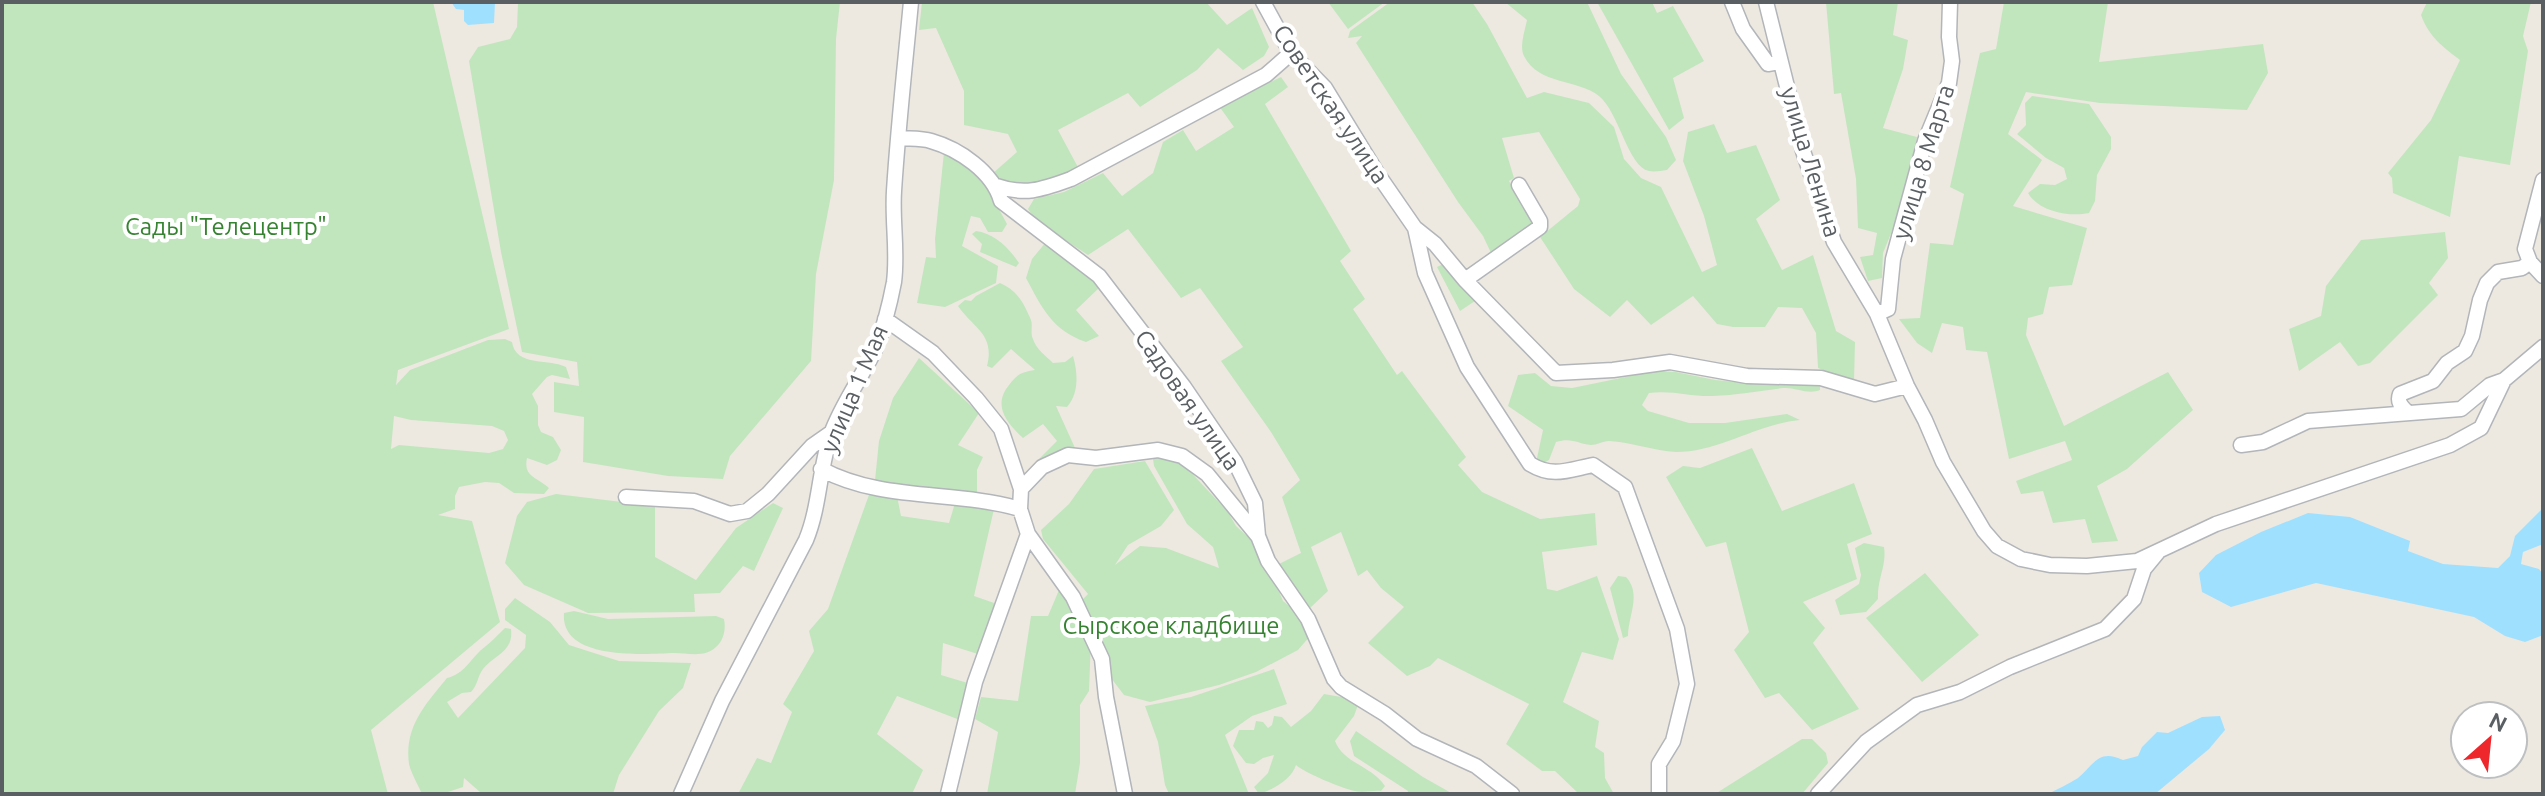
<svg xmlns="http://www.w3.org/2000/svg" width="2545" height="796" viewBox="0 0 2545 796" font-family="Ubuntu,sans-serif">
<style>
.green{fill:#c1e6bd;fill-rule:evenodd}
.water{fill:#a0e0ff}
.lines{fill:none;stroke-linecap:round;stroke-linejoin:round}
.minor-casing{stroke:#b2b5b9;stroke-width:17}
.minor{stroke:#fff;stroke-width:14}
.labels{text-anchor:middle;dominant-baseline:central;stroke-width:8;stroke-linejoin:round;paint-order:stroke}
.street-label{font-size:24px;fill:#5a5f63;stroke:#fff}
.park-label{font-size:24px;fill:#368331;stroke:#fff}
</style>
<rect width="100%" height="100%" fill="#ede9e1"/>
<!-- green -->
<path class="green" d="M2,2H433L509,329L398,370L396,385L410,370L488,340L505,339L512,342C516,367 547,358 566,367L570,379L552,375L547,377L532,394L538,406V425L541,432L553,437L561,450L557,460L547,465L527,458C523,477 537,477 549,488L544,494L514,493L499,483L485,482L459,487L455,496V509L438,515L472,521L500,622L371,730L388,794H2ZM394,416L411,420L492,426L504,431L508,440L503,449L489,453L399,445L391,449Z
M518,2H840L836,39L834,180L816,274L811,361L730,456L723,479L668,476L583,462L584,417L554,412V382L579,386L577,362L522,352L501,252L469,61L478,47L510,39L517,27Z
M922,2H1206L1227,25L1252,8L1269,47L1264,56L1243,70L1218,48L1197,70L1140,107L1128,93L1058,130L1080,171L1052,183L1015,188L992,174L1017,152L1008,134L964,125V91L936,28L919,30Z
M1328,2H1385L1348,29Z
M1390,2H1472L1487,24L1527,98L1544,92L1589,103L1614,127L1624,159L1641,178L1661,187L1702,272L1717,265L1704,216L1683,161L1688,132L1714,124L1727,153L1756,145L1780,200L1756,219L1782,270L1813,255L1836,331L1855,342L1854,382L1818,368L1816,333L1802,308L1778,307L1765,327H1733L1717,324L1693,296L1651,325L1627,300L1610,317L1574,289L1540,237L1578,206L1580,199L1539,132L1502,138L1514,178L1509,181L1536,225L1493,257L1483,236L1458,202L1356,43L1362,36L1348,38L1350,31Z
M1505,2H1587L1621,74L1666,137L1676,160L1667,170C1661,171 1654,172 1649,171C1628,167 1619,112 1599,96C1578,79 1538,85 1524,56C1519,46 1525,30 1527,20Z
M1597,2H1652L1657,13L1673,6L1704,61L1673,78L1684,118L1669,130Z
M1826,2H1898L1893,35L1908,40L1903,69L1883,128L1917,137L1901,209L1883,253L1882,278L1868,281L1860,257L1873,255L1877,233L1858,228L1856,179L1841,93L1834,94Z
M2004,2H2108L2099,62L2263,44L2268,73L2247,110L2100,103L2026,92L2008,134L2042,160L2013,206L2087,228L2072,285L2049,287L2043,314L2028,318L2026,335L2064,426L2168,372L2193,410L2127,469L2097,486L2118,541L2092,543L2085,519L2053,523L2043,491L2021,494L2016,481L2072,460L2065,441L2009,459L1987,352L1966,350L1963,327L1942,323L1932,353L1917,343L1899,319L1920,318L1930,243L1953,245L1964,194L1950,187L1980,53L1996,49Z
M2427,2H2531L2523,36L2528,51L2510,165L2459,156L2450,217L2393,193L2392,178L2388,173L2431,120L2460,60C2443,47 2429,37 2421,15Z
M1281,77L1288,87L1265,104L1351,251L1340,261L1365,299L1353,309L1397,375L1402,371L1466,457L1458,465L1482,492L1540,519L1595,513L1597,545L1542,552L1547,589L1557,591L1597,576L1619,639L1613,660L1582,652L1563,702L1599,721L1595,747L1604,753L1605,778L1614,794H1579L1555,771H1542L1506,744L1529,704L1438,658L1430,666L1407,676L1368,643L1404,607L1381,588L1367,570L1358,576L1341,532L1311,547L1328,591L1309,609L1279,564L1301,553L1282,497L1300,480L1271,432L1221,361L1243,347L1200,288L1181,298L1128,229L1088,255L1036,221L1028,209L1034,199L1064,192L1103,173L1122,196L1153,173L1163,142L1183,130L1196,151L1234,127L1219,106Z
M2032,96L2089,104L2111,137V149L2097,175L2095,201L2089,213C2070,217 2039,212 2028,193L2040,184L2055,185L2067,179L2064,168L2046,158L2017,134L2026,125L2025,103Z
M944,152C978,168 990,192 1007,224L1002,232H988L980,218L971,216L962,246L998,266L996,283L945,307L917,303L926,257L936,258L935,239Z
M976,231C994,233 1009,248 1019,263L1016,267L980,252L982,244L972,234Z
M2445,232L2448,258L2429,283L2438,295L2370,363L2358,366L2340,342L2299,371L2289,329L2321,316L2326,286L2361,240Z
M1046,242L1086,272L1100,287L1076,310L1099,336L1086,342C1052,330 1042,308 1026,278L1032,259Z
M1447,262L1475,301L1460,311L1437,267Z
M1000,283C1017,290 1024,303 1031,320C1033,325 1030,333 1033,339C1036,349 1046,356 1053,363L1065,362L1073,356C1078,373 1079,394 1067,407L1056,406L1075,448L1043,461L1039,459L1057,441L1043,424L1023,438C1007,423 992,406 1009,385C1017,374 1022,372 1035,370L1011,349L992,368L987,366C995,334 974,329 958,306L965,300L971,301L976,296Z
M919,358L979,413L958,445L983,457L977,470V493L936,491L875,480L879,441L893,398Z
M1655,371L1676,372L1715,380L1760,384L1808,382L1820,385V390C1808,395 1795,387 1783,388C1760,391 1736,395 1713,396C1691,397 1673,390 1649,393L1642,405L1648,411L1689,423H1725L1787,414L1800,420C1757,424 1719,452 1676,452C1654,451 1631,442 1609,441C1603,441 1597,445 1591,445C1578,444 1572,437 1556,442L1549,460L1542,464L1537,458L1543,430L1508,406L1518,375L1535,373L1551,386L1572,388Z
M1752,448L1782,511L1854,483L1872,534L1847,544L1857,579L1803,602L1825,628L1813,643L1859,709L1812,730L1779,693L1765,698L1734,650L1749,632L1726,542L1706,547L1666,477L1683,466L1700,468Z
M1157,457L1172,459L1185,466L1228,512L1236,526L1250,539L1263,567L1273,577L1283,601L1294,610L1311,635L1298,650L1256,672L1219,685L1150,702L1124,695L1111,678L1082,600L1088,594L1043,539L1041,530L1069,504L1094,469L1145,461L1174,510L1161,526L1128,545L1115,565L1140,546L1166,548L1219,568L1213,547L1187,524L1154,466L1153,459Z
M870,492L897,496L901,516L949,523L955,503L994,509L974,596L997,604L981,655L943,643L941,675L971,684L960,720L897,696L877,734L923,770L912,794H738L757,758L771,763L792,712L783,704L814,651L809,631L828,609Z
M556,494L655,506V557L696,580L736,528L773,503L783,508L754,571L743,566L720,593L694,594L695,612L588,613L524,585L505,563L517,516L527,502Z
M1864,543L1884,547C1887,566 1877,578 1878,599L1866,612L1840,615L1835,600L1859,584L1861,575L1855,548Z
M1925,573L1979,635L1922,682L1866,618Z
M1618,576L1626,577C1642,594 1628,616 1628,636L1623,638L1610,588Z
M1059,590L1091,639L1089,691L1080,705V763L1075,794H987L998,732L975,719L981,697L1018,701L1031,616H1048Z
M515,598L550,622L569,645L619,661L691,663L683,688L659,711L619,775L613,794H479L480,792L464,778L463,787L442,794H422C418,785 411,773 409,764C404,727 425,705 447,678C464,674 470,660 481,650C490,643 497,636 505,628L511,629C514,652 494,655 483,669C477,677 478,685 471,692L462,693L447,702L458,718L525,648L526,635L505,620V609Z
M574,611L608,619L716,616L724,619C726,629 724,640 716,647C705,658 688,653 674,653C645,654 560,661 564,613Z
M1274,669L1287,704L1252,716L1225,735L1249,794H1169L1165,785L1158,742L1145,706L1191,697Z
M1324,694L1347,698L1358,705L1354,716L1335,741C1343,763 1372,766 1385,786L1381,791C1373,790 1363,793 1355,791C1343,789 1303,772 1296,765C1292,779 1273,790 1259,794L1254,787L1268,773L1274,755L1263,758L1254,764L1246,763L1233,746L1239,730H1254L1256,721L1263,722L1268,728L1272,725L1274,716L1282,717L1291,727L1311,711Z
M1356,731L1423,777L1453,794H1407L1408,791L1354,756L1350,741Z
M1802,739H1812L1826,753L1828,763L1802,794H1715Z"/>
<!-- water -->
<path class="water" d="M451,2H495L494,23L468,25L464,21V10L456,9Z
M2543,508V544L2523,552L2521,564L2539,569L2543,574V635L2525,642L2505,636L2474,617L2316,583L2231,607L2202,592L2199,573L2216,555L2261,532L2308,513L2350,517L2410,541L2408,551L2443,564L2498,568L2510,556L2515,536Z
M2220,716L2225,730L2209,749L2155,794H2048C2057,789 2069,784 2078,778C2094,765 2098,748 2123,760L2138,756L2142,747L2157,732L2168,733L2202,717Z"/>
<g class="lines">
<!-- minor casing -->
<g class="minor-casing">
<path id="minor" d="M1263,2L1291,53L1325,88L1377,173L1415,228L1425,273L1467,367L1530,464C1553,478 1568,470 1593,465L1625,487L1677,629L1687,684L1673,741L1659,764V794
M1732,2L1743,29L1768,64L1780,62
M1766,2L1803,151L1834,242L1877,314L1907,386L1925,420L1943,462L1984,531L1997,546L2021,559L2050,565L2087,566L2137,561L2216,524L2450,445L2481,428L2504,380L2543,347
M899,138C909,139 921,138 931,141C959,149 993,172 1001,201L1099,276L1184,387L1235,462L1255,503L1258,536L1268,561L1308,619L1334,679L1341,687L1385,714L1417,739L1476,766L1512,794
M2543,180L2525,249L2530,262L2543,276
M997,186C1026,196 1043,189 1071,179L1266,75L1291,53
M1415,228L1435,244L1465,280L1556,373L1613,370L1670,362L1747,376L1821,378L1875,394L1907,386
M1465,280L1540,227V221L1519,185
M1877,314L1888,309L1893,259L1925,141L1949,83L1952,61L1949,37L1950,2
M885,319L933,353L976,398L1001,429L1021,489L1020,509L1028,534L1073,597L1102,659L1106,697L1125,794
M2407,412C2401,406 2397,402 2400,394L2433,381L2447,363L2465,351L2472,336L2480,300L2487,283L2498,272L2522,268L2530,262
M2241,445L2263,442L2308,421L2461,409L2490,385L2504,380
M821,469C882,502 955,490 1020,509
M1021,489L1042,467L1068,455L1096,458L1158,450L1182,456L1207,474L1257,535
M626,497L694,501L730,514L747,511L768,494L812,446L832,432
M681,794L722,701L806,540C820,506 819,469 831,434C842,403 863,376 876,347C884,327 890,303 894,282C898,252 892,221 894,191C898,128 905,65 911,2
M948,794L975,682L1028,534
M1818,794L1866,742L1917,705L1960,692L2010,667L2105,629L2134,599L2144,569L2158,552"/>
</g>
<!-- minor -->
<use href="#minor" class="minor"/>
</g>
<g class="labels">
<!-- street labels -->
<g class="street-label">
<text transform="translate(1331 104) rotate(56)">Советская улица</text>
<text transform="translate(1811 162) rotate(73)">улица Ленина</text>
<text transform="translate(1923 162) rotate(-73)">улица 8 Марта</text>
<text transform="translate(854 389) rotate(-67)">улица 1 Мая</text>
<text transform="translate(1188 400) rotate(55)">Садовая улица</text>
</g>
<!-- park labels -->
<g class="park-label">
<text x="226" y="226">Сады "Телецентр"</text>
<text x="1171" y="625">Сырское кладбище</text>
</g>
</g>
<!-- border -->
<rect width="2545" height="796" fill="none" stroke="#5a5f63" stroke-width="8"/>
<!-- north arrow -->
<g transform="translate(2489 740) rotate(27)"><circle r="38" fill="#ffffff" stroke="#bdbfc1" stroke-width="2"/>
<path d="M0-6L14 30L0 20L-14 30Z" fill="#ee272d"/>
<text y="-12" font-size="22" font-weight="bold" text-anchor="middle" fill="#5a5f63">N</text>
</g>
</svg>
